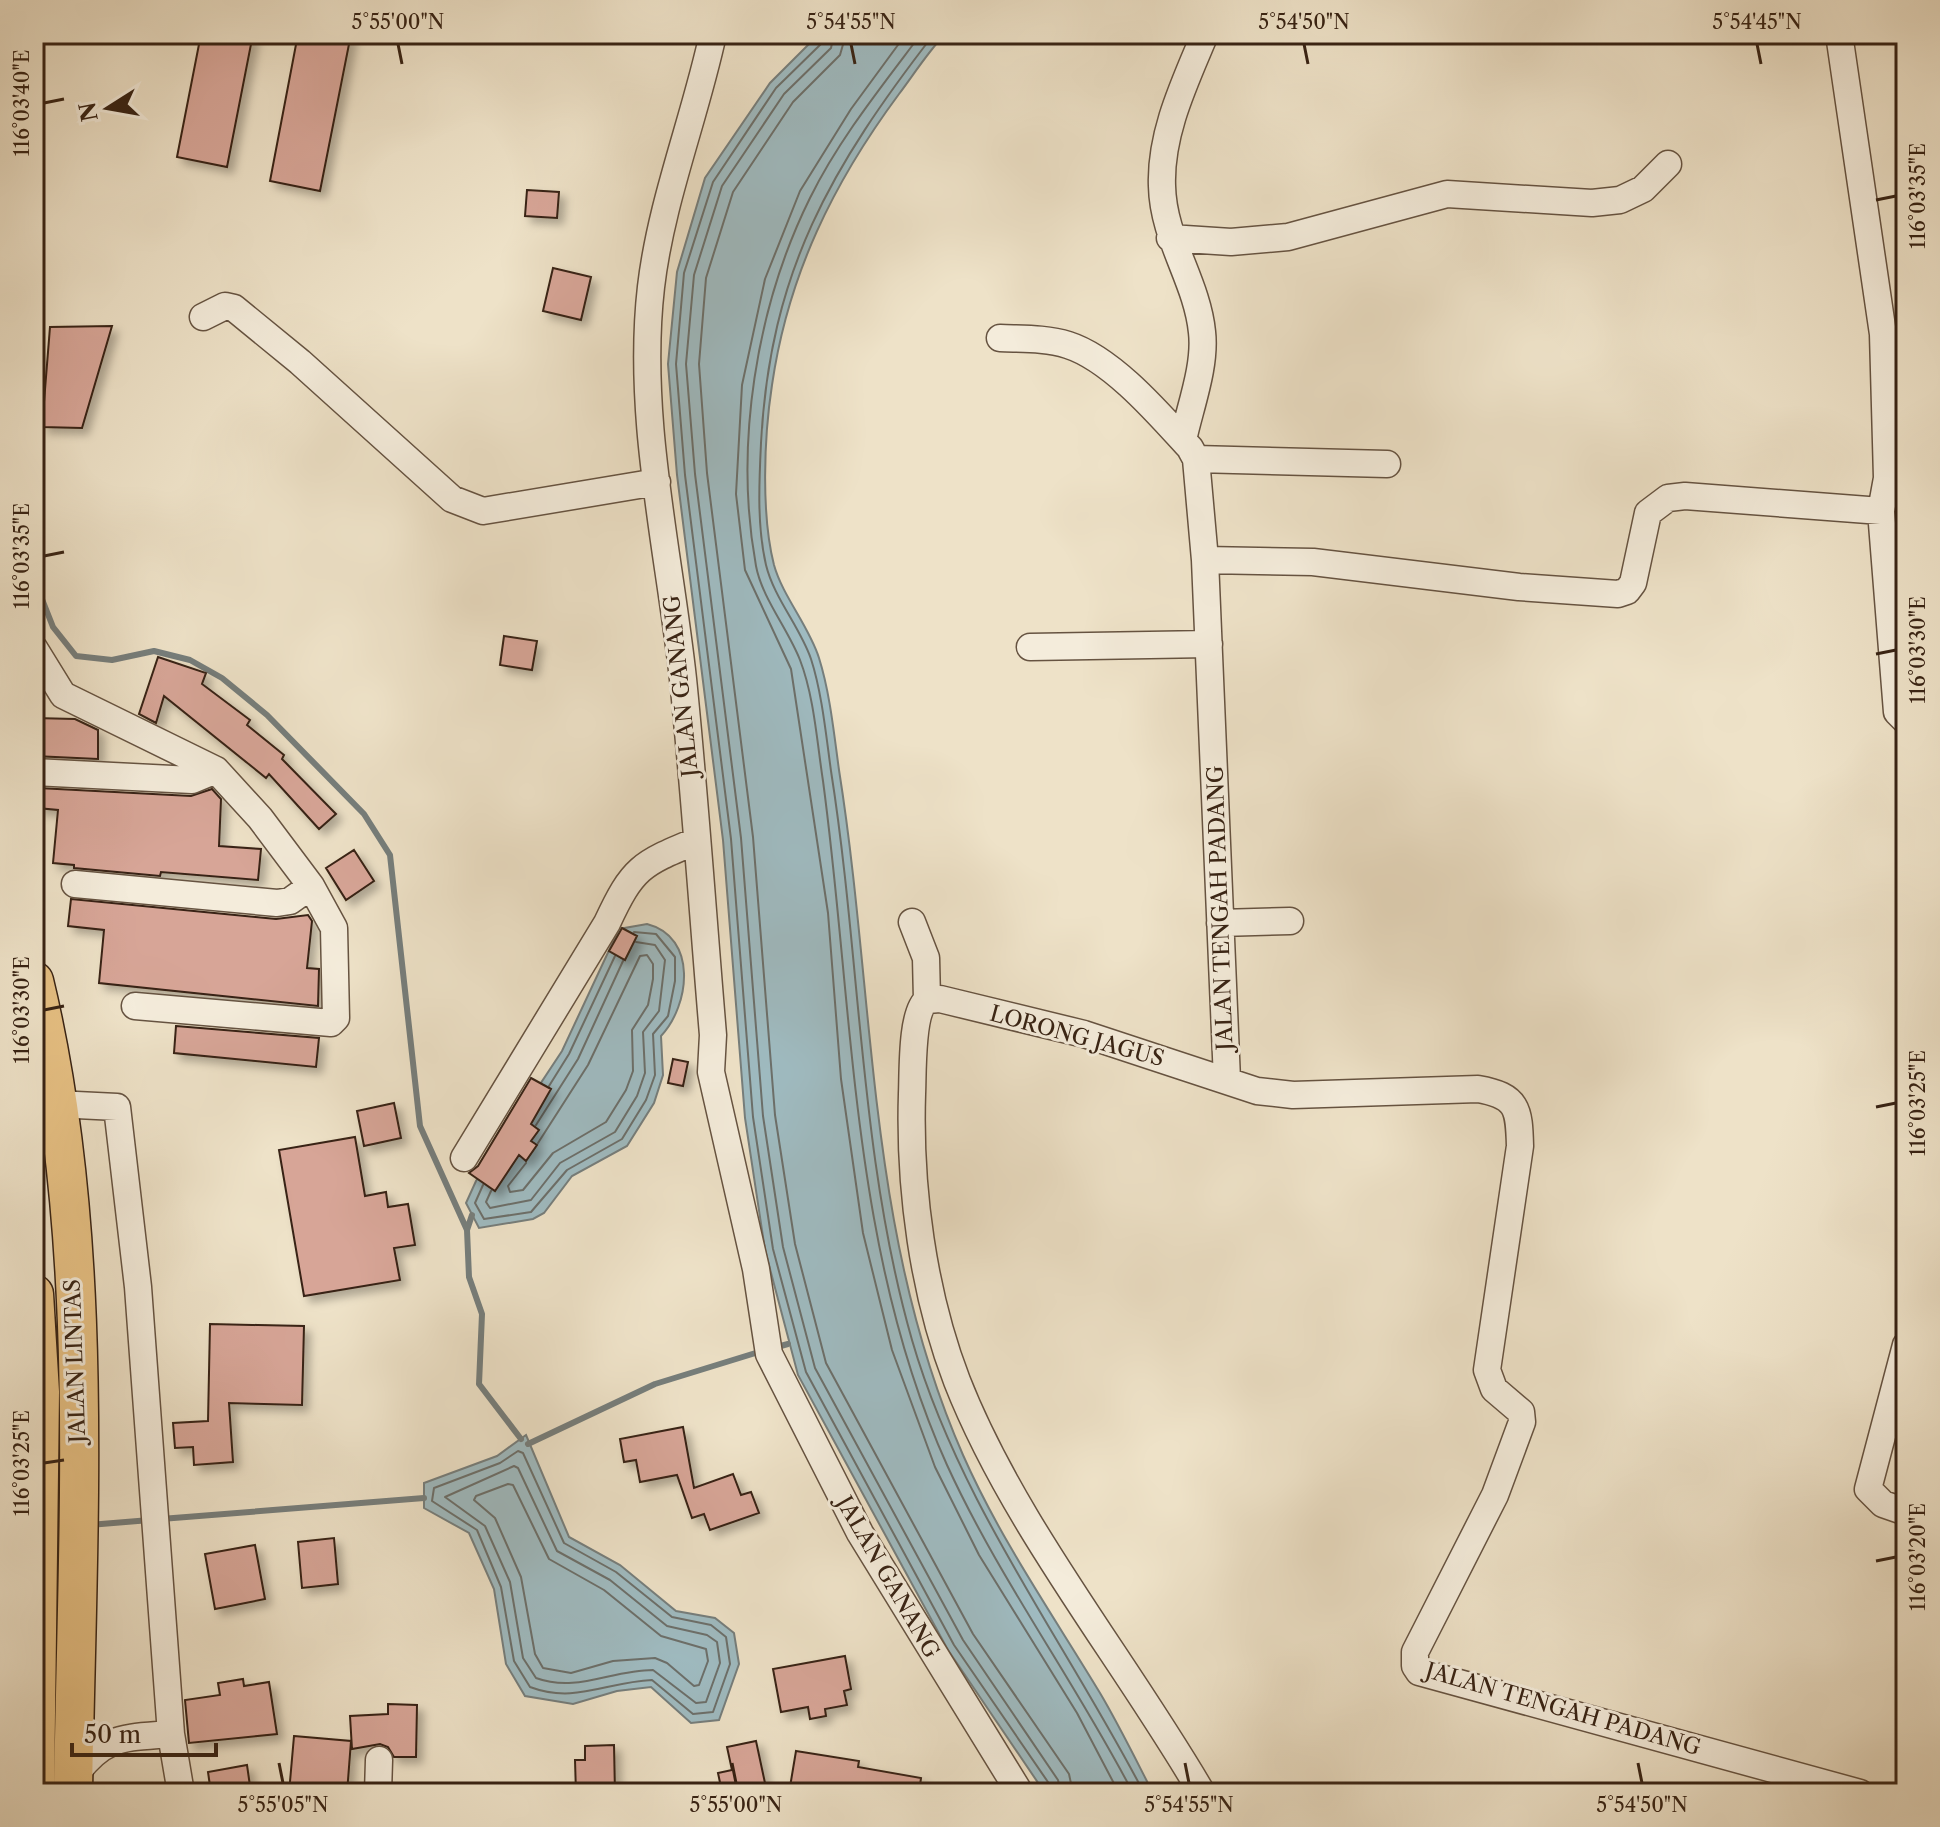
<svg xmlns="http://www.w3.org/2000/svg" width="1940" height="1827" viewBox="0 0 1940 1827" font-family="'Libre Caslon Text',serif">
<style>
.water{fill:#9fbbc1;stroke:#767e7c;stroke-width:2}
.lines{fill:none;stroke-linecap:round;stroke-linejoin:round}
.shore{stroke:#6c6f6a;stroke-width:2}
.stream{stroke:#767e7c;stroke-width:6}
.building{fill:#d7a597;stroke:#382314;stroke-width:2;filter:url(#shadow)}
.minor-casing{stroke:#665341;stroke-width:29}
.highway-casing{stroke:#382314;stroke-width:41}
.minor{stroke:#f4ecdb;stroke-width:26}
.highway{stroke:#e7c184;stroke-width:38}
.ticks{fill:none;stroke:#382314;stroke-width:3}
.labels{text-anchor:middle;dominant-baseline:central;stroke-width:6;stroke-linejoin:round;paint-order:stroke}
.street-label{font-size:22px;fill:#382314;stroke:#f4ecdb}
.neatline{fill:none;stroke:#382314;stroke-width:3}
.ticks-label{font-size:20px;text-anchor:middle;fill:#382314}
</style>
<defs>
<filter id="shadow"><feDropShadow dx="6" dy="6" stdDeviation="4" flood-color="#0004"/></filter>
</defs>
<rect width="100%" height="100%" fill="#eee2c8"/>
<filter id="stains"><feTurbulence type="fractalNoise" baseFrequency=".0025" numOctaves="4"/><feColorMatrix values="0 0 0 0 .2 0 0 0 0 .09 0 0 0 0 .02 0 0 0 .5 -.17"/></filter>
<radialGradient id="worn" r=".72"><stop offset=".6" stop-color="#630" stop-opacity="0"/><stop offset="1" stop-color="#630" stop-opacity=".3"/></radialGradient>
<!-- water -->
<path class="water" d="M819,34H945C928,52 914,74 899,94C833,183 788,275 772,385C764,437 761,514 774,565C783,597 809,626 819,658C830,693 834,734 839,770C876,1003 866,1234 963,1455C1000,1539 1053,1615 1100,1693C1119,1725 1136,1760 1153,1793H1045L948,1650L798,1375L765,1250L745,1118L723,840L677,475L668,364L677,272L705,178L770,83Z
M647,924C698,937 690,1005 661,1036L663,1075L654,1103L627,1146L572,1176L544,1213L533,1219L479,1228L466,1203L476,1181L562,1051L619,929Z
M526,1435L569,1537L620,1565L676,1611L715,1618L734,1633L739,1664L719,1720L691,1723L651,1687L617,1691L573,1704L525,1696L506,1664L494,1589L469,1533L424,1508V1483L497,1456Z"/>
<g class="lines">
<!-- shore -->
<path class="shore" d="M824,34L822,43L776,88L713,182L684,273L676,364L685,475L731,839L753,1117L773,1249L806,1372L954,1645L1050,1785L1051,1793
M834,34L831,48L784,94L722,186L694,275L686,364L695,474L741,838L763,1116L783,1247L815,1368L963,1640L1058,1780L1061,1793
M846,34L840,55L793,102L733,192L706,278L699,364L707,473L753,837L775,1115L795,1244L826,1363L973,1634L1069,1774L1073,1793
M906,34L851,109L800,191L765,279L742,385L736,494L745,570L791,669L828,913L841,1079L863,1233L892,1350L935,1467L979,1555L1077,1713L1119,1793
M921,34C882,86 839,139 810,198C756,307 734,446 756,566C762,598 788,629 800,660C814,696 817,742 823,781C854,1010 850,1250 947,1465C999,1579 1075,1681 1133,1793
M934,34C831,167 770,271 761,443C759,484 757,526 766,565C774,598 800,627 811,659C822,693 826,735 831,771C861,961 859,1155 912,1340C960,1506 1066,1642 1144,1793
M549,1086L569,1054L615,956
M536,1125L578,1059L623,961
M526,1163L508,1186L510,1192L523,1190L553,1153L606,1122L626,1090L633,1071L632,1030L648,1005L653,979V964L647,955L640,956L588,1065L538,1143
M483,1185L475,1203L484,1219L531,1212L567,1170L622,1139L646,1100L655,1075L653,1034L668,1016L675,981V957L656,934L634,932
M491,1191L486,1202L490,1208L531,1200L560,1163L615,1132L637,1096L645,1073L643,1032L659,1011L665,960L655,945L636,942
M518,1451L523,1453L564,1543L616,1572L672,1617L711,1625L726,1637L730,1664L713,1712L693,1714L652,1680C606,1682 575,1704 530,1687L514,1661L501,1587L477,1530L432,1501L434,1488L500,1463Z
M514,1466L518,1468L557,1551L610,1580L667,1626L707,1635L717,1642L720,1663L706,1702L696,1703L653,1670C611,1670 577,1693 536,1678L523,1658L510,1582L485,1526L445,1497Z
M508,1484L513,1485L549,1559L604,1590L661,1636L706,1649L708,1661L699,1685L694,1686L667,1663L655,1658L613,1661L571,1673L543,1668L535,1654L521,1577L495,1518L474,1500L476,1496Z"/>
<!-- stream -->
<path class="stream" d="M34,579L53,627L76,656L112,660L154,651L190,660L222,678L267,715L364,814L390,855L420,1126L467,1230
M472,1215L467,1230L469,1277L482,1314L479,1384L521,1439
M773,1348L788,1344
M528,1444L655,1384L762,1351
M161,1519L424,1498
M89,1525L150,1520"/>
</g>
<!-- building -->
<path class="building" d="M201,34H253L227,167L177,157Z
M298,34H351L320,191L270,181Z
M527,190L559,192L557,218L525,216Z
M553,268L591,277L581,320L543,311Z
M112,326L82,428L42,427L50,327Z
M504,636L537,641L532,670L500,665Z
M158,657L206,673L202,684L250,720L247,725L284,755L282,759L336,814L319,829L269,774L266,778L164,696L156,723L139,714Z
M34,718L75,719L98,730V759L34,756Z
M38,788L191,796L212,789L221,799L219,846L261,849L258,880L161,872L160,876L74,868V865L53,863L58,810L37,808Z
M354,850L374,881L346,900L326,868Z
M71,899L276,919L308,915L312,921L307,968L319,969L318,1006L99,983L104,930L68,926Z
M622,928L637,936L625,960L609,951Z
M176,1026L319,1038L316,1067L174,1053Z
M673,1059L688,1062L683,1086L668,1083Z
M531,1078L551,1089L531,1124L539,1130L531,1141L537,1145L526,1161L519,1155L495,1191L469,1173L478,1166Z
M394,1103L401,1138L364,1146L357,1111Z
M355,1137L365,1196L386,1192L388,1207L408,1204L415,1245L394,1248L400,1280L304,1296L279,1150Z
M210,1324L304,1326L302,1405L229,1403L233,1462L194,1465L193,1447L175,1448L173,1423L208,1421Z
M683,1427L694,1488L733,1474L741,1495L751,1492L759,1513L710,1530L704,1514L692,1518L677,1475L640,1482L636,1460L624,1462L620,1439Z
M334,1538L338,1584L302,1588L298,1542Z
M255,1545L265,1599L215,1609L205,1554Z
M845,1656L851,1689L844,1691L847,1705L825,1709L826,1716L810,1719L808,1707L781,1712L773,1669Z
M243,1679L244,1686L269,1682L277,1734L189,1743L185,1700L220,1695L218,1683Z
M388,1704L417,1705L416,1757H394L388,1747L380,1744L352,1749L350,1716L388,1714Z
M294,1736L351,1741L347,1793H289Z
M756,1741L765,1783L722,1792L718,1773L732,1770L727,1747Z
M614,1745L615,1793H576L575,1760H585V1746Z
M796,1751L859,1761L858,1767L921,1778L919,1793H789Z
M247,1765L251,1793H211L208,1772Z"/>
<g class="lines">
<!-- minor casing -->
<g class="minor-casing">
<path id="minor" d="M713,34C695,118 661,201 651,287C636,417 669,550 683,679C695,797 703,917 713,1035L711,1072L756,1269L769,1354L860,1533L1020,1793
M1839,34L1883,334L1887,478L1881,511L1897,712L1906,721
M1170,238L1231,242L1288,237L1447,194L1592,203L1620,200L1643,189L1668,164
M203,317L225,306L234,308L300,362L452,499L483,511L657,482
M1000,338C1022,339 1046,338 1068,345C1112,359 1159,414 1190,448L1196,459L1205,560L1227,1080
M1183,440C1190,407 1206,366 1202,332C1197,281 1163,239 1162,186C1160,133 1185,82 1205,34
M1196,459L1387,464
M1205,560L1313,562L1519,587L1618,594L1627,591L1633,583L1648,513L1668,498L1685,496L1881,511
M1030,647L1209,644
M34,648L63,695L216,770L260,818L311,886L334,928L336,1018L331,1023L135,1006
M34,772L192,780L216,770
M75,884L277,903L290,901L311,886
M912,922L926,958L927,1000
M1220,923L1290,921
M927,1000L940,999L1084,1034L1257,1091L1293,1095L1478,1089C1518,1096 1519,1109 1520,1146L1487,1370L1494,1389L1521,1412L1522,1422L1495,1495L1415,1652V1666L1419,1672L1860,1793
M927,1000C911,1012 913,1073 912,1094C909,1188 923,1293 957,1381C1013,1524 1124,1659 1202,1793
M56,1104L117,1107L138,1287L171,1734
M464,1158L607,923C633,867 641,864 696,841
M1906,1345L1868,1489L1883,1504L1906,1512
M73,1778C103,1735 123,1738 171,1734L181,1793
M378,1793L379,1760"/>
</g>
<!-- highway casing -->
<g class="highway-casing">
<path id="highway" d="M34,981C97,1241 77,1527 73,1793
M34,1294L40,1392L35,1793"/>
</g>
<!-- minor -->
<use href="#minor" class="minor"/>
<!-- highway -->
<use href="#highway" class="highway"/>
</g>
<!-- ticks -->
<path class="ticks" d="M398,44L402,64M851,44L855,64M1304,44L1308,64M1757,44L1761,64M44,103L64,99M1876,200L1896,196M44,556L64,552M1876,654L1896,650M44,1010L64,1006M1876,1107L1896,1103M44,1463L64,1460M1876,1561L1896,1557M279,1763L283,1783M732,1763L736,1783M1185,1763L1189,1783M1638,1763L1642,1783"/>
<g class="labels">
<!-- street labels -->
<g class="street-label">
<text transform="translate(681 686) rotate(-96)">JALAN GANANG</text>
<text transform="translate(1220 908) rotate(-92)">JALAN TENGAH PADANG</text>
<text transform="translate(1077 1036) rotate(15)">LORONG JAGUS</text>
<text transform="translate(75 1361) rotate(-92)">JALAN LINTAS</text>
<text transform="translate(888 1577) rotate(60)">JALAN GANANG</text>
<text transform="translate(1563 1709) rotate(16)">JALAN TENGAH PADANG</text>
</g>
</g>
<!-- margin -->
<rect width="1940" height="1827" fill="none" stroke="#eee2c8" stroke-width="88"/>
<!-- north arrow -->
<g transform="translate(108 108) rotate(259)" stroke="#f4ecdb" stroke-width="6" paint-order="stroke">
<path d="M0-6L14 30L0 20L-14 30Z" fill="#382314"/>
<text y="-12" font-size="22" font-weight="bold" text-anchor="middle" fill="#382314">N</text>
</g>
<!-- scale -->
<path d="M72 1743v12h144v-12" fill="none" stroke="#382314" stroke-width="4"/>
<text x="84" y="1743" font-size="24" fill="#382314" stroke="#f4ecdb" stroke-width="6" paint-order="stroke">50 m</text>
<rect x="44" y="44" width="1852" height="1739" class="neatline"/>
<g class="ticks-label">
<text x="398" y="29">5°55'00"N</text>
<text x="851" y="29">5°54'55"N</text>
<text x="1304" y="29">5°54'50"N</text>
<text x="1757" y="29">5°54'45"N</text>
<text transform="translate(22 103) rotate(-90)" y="7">116°03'40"E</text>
<text transform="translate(1918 196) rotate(-90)" y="7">116°03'35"E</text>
<text transform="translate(22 556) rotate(-90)" y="7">116°03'35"E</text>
<text transform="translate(1918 650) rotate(-90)" y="7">116°03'30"E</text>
<text transform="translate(22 1010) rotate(-90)" y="7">116°03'30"E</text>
<text transform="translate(1918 1103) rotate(-90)" y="7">116°03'25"E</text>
<text transform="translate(22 1463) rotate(-90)" y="7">116°03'25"E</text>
<text transform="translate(1918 1557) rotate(-90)" y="7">116°03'20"E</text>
<text x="283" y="1812">5°55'05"N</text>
<text x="736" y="1812">5°55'00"N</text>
<text x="1189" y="1812">5°54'55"N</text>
<text x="1642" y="1812">5°54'50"N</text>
</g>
<rect width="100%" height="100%" filter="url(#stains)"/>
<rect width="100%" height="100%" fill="url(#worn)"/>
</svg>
